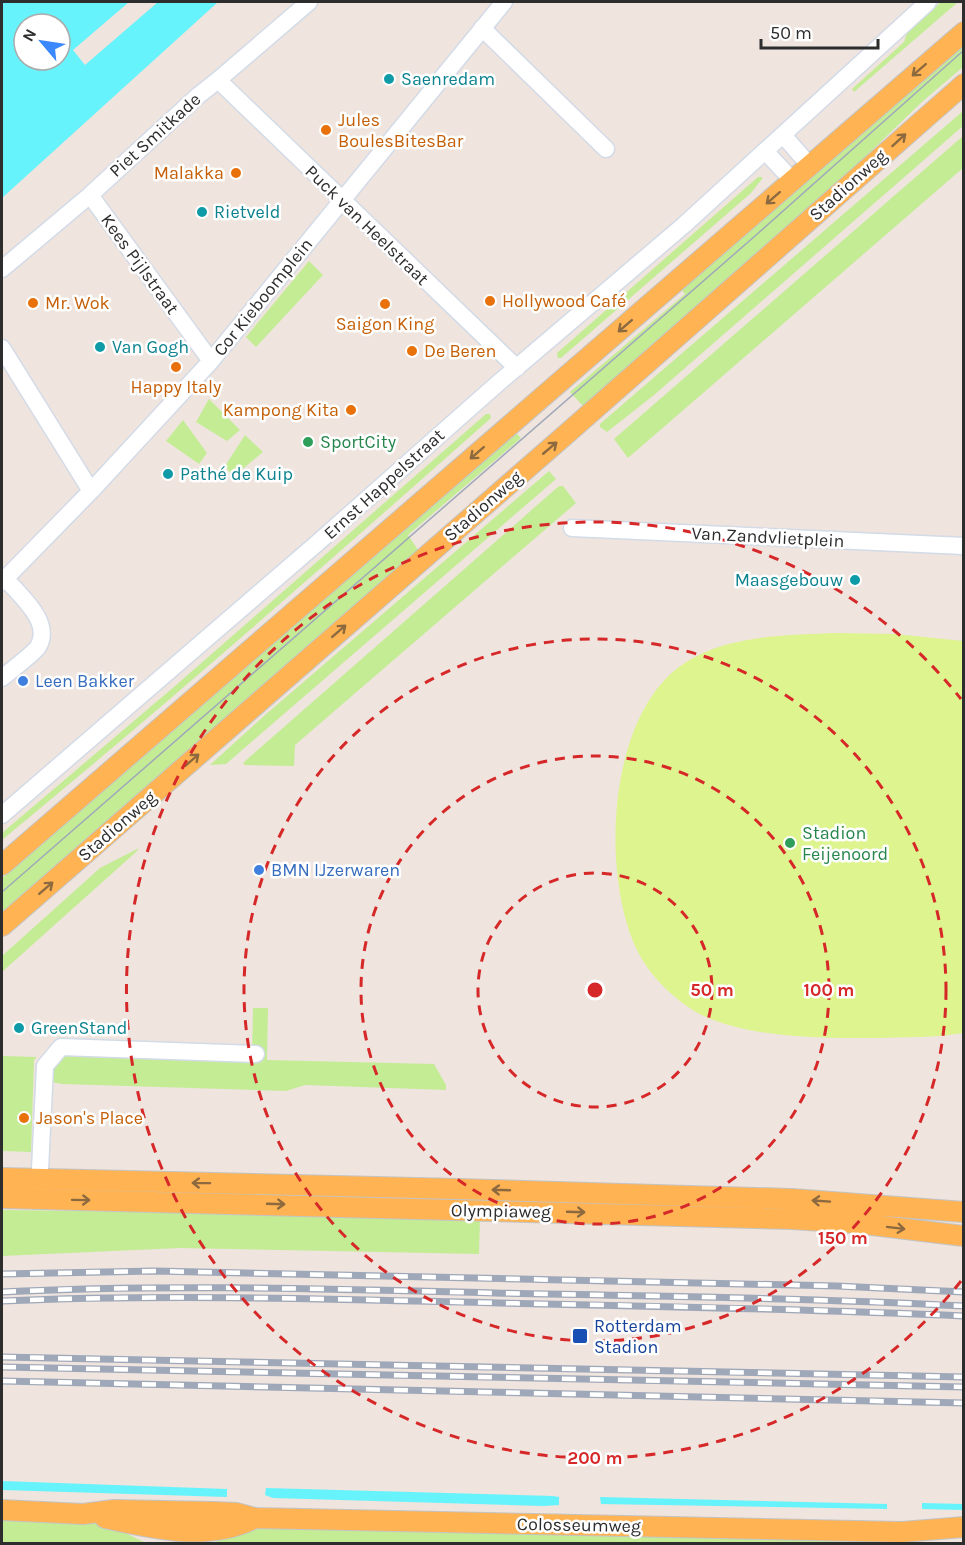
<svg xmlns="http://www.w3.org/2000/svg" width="965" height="1545" viewBox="0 0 965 1545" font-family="Karla,sans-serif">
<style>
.green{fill:#c4ec95}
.pitch{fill:#def48f}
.water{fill:#66f3fc;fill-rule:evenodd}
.pier{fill:#efe4de}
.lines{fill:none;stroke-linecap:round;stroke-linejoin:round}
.minor-casing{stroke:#d3dbe7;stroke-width:19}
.major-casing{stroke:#c4c4c4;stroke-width:22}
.minor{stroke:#fff;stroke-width:16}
.major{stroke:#ffb353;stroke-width:20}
.tram{stroke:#9fa8b9;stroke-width:1.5}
.rail-casing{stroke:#9fa8b9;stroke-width:7}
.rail{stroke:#fff;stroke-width:4.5;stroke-dasharray:14;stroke-linecap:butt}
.oneway{stroke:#8c693e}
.ring{fill:none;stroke:#d62828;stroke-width:3;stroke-dasharray:10 8}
.culture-dot{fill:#0f9aa8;stroke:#fff;stroke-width:2}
.food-dot{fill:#e8710a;stroke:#fff;stroke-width:2}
.leisure-dot{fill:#2e9e5b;stroke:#fff;stroke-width:2}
.shop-dot{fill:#3f7fe0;stroke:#fff;stroke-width:2}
.transit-dot{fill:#1a4fb4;stroke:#fff;stroke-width:2}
.labels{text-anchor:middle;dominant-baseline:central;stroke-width:5;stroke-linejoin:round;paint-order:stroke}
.culture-label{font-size:18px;fill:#0d838f;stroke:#fff;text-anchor:start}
.food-label{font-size:18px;fill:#c56008;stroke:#fff;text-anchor:start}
.street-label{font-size:18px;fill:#2d2d2d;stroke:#fff}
.leisure-label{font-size:18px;fill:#27864d;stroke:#fff;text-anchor:start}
.shop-label{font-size:18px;fill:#366cbe;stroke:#fff;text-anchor:start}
.transit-label{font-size:18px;fill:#164399;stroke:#fff;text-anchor:start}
.centre{fill:#d62828;stroke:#fff;stroke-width:3}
.ring-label{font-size:18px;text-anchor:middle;font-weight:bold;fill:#d62828;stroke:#fff;stroke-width:5;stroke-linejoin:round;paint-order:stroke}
</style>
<rect width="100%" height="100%" fill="#efe4de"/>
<!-- green -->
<path class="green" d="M941,2H958L854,92L852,89L904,42L907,33Z
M963,42V67L923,101L809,211L586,405L583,406L570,392L685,294L680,288Z
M963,111V126L654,395L607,432L600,427V424Z
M963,136V168L628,458L614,439Z
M758,177H762V179L751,193L561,358H558L557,353Z
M309,261L323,275L256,347L246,337Z
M209,399L240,430L227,441L196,422Z
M486,414H490L491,418C330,561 168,703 2,840V833L175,686Z
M183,420L207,453L199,464L166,441Z
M514,431L521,438L408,535L418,550L2,913V878Z
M245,435L263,452L233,477L225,466Z
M549,471L556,479L226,764L210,765L264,716Z
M559,486H563L576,503L295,745L294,766L245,765L243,763Z
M139,848L136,852L2,972V956L100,868Z
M253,1008H268L267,1060L434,1064L446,1085V1090L305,1085L286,1091L63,1084L51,1082L48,1074L65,1052L252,1060Z
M2,1056L37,1057L34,1060L31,1152L2,1151Z
M2,1210L254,1213L480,1219L479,1254L180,1248L2,1256Z
M2,1517L101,1523L111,1526L146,1543H2Z
M259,1528L738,1538L880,1543L212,1544L227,1536Z"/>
<!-- pitch -->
<path class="pitch" d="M836,633L895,634L963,641V1033C936,1038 906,1037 878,1038C822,1038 735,1039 688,1007C667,992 648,973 637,950C601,875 607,721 679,667C722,635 784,635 836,633Z"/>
<!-- water -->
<path class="water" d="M2,2H218L2,198ZM24,24H60V60H24Z
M2,1481L227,1489V1497L2,1490Z
M266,1488L553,1496L559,1497V1505L544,1506L273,1498L265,1495Z
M600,1497L887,1504V1509L601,1504Z
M922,1503L963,1504V1510L922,1509Z"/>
<!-- pier -->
<path class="pier" d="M129,2H158L85,65L73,50Z"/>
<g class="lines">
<!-- minor casing -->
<g class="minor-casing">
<path id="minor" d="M482,28L606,149
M218,80L517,368
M783,135L810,166
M765,151L793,181
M90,195L211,361
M2,269L90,195L199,95L218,80L309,2
M2,348L91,491
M572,528L964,546
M2,582L91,491L211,361L504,2
M2,678C10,671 32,655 38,647C53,622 20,596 5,578
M2,815L315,545L496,385L684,225L928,2
M39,1190L45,1066L61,1047L256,1054"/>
</g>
<!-- major casing -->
<g class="major-casing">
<path id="major" d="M2,865L964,32
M2,926L563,437L964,84
M2,1178L458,1189L792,1199L964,1212
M2,1198L791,1219L856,1223L964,1236
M2,1510L83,1514L114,1510L214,1512L236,1513L255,1518L902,1532L964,1527
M105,1518C154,1529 208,1542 255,1518"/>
</g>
<!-- minor -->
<use href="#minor" class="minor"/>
<!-- major -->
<use href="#major" class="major"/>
<!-- tram -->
<path class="tram" d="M2,892L755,236L964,50"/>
<!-- rail casing -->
<g class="rail-casing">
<path id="rail" d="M2,1274L155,1271L837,1286L964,1292
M2,1292C166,1284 330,1289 495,1293C651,1296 807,1298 964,1306
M2,1301C168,1294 333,1299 499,1303C654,1306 809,1309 964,1316
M2,1357L964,1377
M2,1367L964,1387
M2,1381L964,1403"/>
</g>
<!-- rail -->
<use href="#rail" class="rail"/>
</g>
<!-- one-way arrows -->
<defs><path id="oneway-shaft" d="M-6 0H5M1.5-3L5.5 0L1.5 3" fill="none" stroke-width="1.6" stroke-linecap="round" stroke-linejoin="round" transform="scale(1.5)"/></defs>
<g class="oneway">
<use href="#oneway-shaft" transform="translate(919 70) rotate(139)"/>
<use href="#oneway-shaft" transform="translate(899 140) rotate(-42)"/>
<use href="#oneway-shaft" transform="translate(773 198) rotate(139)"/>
<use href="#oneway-shaft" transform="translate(625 326) rotate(139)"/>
<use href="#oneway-shaft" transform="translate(550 448) rotate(-40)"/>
<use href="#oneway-shaft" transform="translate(477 453) rotate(139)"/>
<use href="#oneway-shaft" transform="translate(339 631) rotate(-41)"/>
<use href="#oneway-shaft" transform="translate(192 760) rotate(-41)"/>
<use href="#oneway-shaft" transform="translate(46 888) rotate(-41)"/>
<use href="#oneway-shaft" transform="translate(201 1183) rotate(-179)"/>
<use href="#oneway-shaft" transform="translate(501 1190) rotate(-178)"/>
<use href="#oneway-shaft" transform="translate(81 1200) rotate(1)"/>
<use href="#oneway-shaft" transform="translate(821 1201) rotate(-176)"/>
<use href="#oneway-shaft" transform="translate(276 1204) rotate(2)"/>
<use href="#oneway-shaft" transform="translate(576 1212) rotate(2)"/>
<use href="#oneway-shaft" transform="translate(896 1228) rotate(7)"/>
</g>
<!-- distance rings -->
<g class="ring">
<circle cx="595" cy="990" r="117"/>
<circle cx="595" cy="990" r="234"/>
<circle cx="595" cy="990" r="351"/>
<path d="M961 1281A468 468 0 1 1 961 699"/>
</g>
<!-- markers -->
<g class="culture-dot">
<circle cx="389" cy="79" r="6"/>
<circle cx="202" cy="212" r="6"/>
<circle cx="100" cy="347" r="6"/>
<circle cx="168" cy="474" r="6"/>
<circle cx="855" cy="580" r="6"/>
<circle cx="19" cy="1028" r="6"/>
</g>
<g class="food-dot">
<circle cx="326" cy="130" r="6"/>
<circle cx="236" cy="173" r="6"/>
<circle cx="490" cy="301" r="6"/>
<circle cx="33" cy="303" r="6"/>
<circle cx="385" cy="304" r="6"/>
<circle cx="412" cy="351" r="6"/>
<circle cx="176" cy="367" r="6"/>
<circle cx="351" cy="410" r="6"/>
<circle cx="24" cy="1118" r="6"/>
</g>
<g class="leisure-dot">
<circle cx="308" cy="442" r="6"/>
<circle cx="790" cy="843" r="6"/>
</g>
<g class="shop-dot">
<circle cx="23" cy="681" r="6"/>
<circle cx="259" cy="870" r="6"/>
</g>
<rect class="transit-dot" x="572" y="1328" width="16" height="16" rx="3"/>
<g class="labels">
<!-- culture labels -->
<g class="culture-label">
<text x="401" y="79">Saenredam</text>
<text x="214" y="212">Rietveld</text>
<text x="112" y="347">Van Gogh</text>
<text x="180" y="474">Pathé de Kuip</text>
<text x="843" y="580" text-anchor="end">Maasgebouw</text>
<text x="31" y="1028">GreenStand</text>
</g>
<!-- food labels -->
<g class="food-label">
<text x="338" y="120">Jules<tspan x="338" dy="21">BoulesBitesBar</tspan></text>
<text x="224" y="173" text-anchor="end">Malakka</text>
<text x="502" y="301">Hollywood Café</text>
<text x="45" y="303">Mr. Wok</text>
<text x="385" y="324" text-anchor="middle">Saigon King</text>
<text x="424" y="351">De Beren</text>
<text x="176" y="387" text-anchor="middle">Happy Italy</text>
<text x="339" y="410" text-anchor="end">Kampong Kita</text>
<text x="36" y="1118">Jason's Place</text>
</g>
<!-- street labels -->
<g class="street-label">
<text transform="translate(155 135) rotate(-42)">Piet Smitkade</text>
<text transform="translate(848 185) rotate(-42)">Stadionweg</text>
<text transform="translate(367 225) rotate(44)">Puck van Heelstraat</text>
<text transform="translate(140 264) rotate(54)">Kees Pijlstraat</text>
<text transform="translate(263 297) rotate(-51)">Cor Kieboomplein</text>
<text transform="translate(384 484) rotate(-42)">Ernst Happelstraat</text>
<text transform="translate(483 506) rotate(-41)">Stadionweg</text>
<text transform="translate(768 537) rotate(3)">Van Zandvlietplein</text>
<text transform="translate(117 826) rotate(-41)">Stadionweg</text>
<text transform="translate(501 1211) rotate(1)">Olympiaweg</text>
<text transform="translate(579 1525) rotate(1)">Colosseumweg</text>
</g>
<!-- leisure labels -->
<g class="leisure-label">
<text x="320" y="442">SportCity</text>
<text x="802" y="833">Stadion<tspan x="802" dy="21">Feijenoord</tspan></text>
</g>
<!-- shop labels -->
<g class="shop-label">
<text x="35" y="681">Leen Bakker</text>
<text x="271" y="870">BMN IJzerwaren</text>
</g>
<!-- transit labels -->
<g class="transit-label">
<text x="594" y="1326">Rotterdam<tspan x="594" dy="21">Stadion</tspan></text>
</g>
</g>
<circle cx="595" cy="990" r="9" class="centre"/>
<g class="ring-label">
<text x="712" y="996">50 m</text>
<text x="829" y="996">100 m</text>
<text x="843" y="1244">150 m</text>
<text x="595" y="1464">200 m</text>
</g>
<!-- border -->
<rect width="965" height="1545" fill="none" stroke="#2d2d2d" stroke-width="6"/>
<!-- north arrow -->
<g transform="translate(42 42) rotate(299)"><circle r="28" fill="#ffffff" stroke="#ababab" stroke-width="1.5"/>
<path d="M0-4.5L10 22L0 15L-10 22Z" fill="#3b88ff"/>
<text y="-9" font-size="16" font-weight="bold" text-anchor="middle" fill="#2d2d2d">N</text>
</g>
<!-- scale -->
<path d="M761 39v9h117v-9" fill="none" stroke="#2d2d2d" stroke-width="3"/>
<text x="770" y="39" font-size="18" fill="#2d2d2d" stroke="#ffffff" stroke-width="4.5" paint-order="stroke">50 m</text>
</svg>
